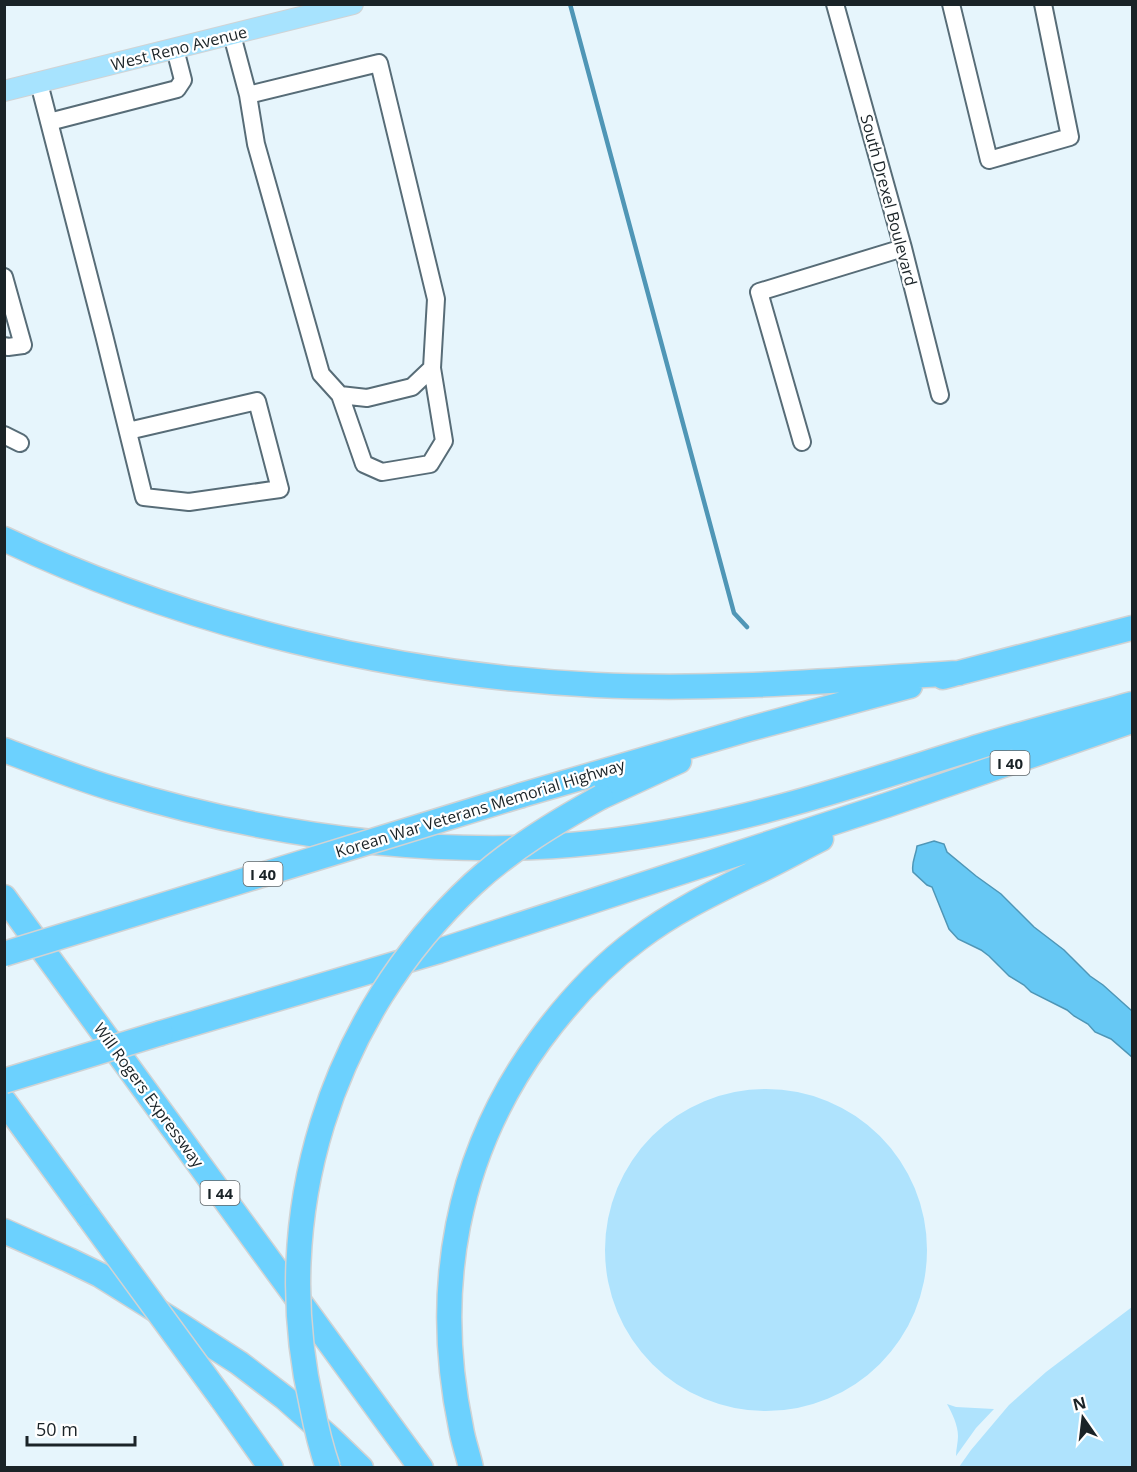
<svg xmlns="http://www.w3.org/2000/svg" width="1137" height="1472" viewBox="0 0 1137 1472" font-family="'Open Sans',sans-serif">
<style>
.green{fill:#afe3fd}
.water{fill:#66c8f4;stroke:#4f96b6;stroke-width:1.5}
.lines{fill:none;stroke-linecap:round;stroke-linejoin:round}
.stream{stroke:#4f96b6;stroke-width:4.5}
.minor-casing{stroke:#576c77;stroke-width:20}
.major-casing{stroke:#d1d3d4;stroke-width:22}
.highway-casing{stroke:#d1d3d4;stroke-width:27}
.minor{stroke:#fff;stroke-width:16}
.major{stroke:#a7e3fe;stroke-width:20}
.highway{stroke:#6cd1fe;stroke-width:24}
.highway-bridge-casing{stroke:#d1d3d4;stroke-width:27;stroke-linecap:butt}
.highway-bridge{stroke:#6cd1fe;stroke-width:24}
.labels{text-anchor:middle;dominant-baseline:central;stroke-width:4.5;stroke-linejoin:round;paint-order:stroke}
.shield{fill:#fff;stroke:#5f6568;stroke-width:1.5}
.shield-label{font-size:15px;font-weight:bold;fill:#1a2327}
.street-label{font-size:16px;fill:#1a2327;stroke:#fff}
</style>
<rect width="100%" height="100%" fill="#e6f5fc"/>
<!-- green -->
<path class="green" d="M605 1250a161 161 0 1 1 322 0a161 161 0 1 1-322 0Z
M1132,1307V1467H959L971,1450L1009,1405L1046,1372Z
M947,1404L956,1407L994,1409L976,1428L956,1456C956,1449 958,1443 958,1436C958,1425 952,1413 947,1404Z"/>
<!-- water -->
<path class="water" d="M934,841L944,844L947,852L976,876L1001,894L1034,927L1064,950L1090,976L1103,985L1132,1011V1057L1111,1039L1095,1032L1088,1024L1074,1016L1067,1010L1031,992L1024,985L1009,976L989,956L981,950L958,939L949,929L932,887L927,885L913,872C911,862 916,856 917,846Z"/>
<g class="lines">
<!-- stream -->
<path class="stream" d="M570,4L734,613L747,627"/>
<!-- minor casing -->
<g class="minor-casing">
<path id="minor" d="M835,4L903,248L940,395
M951,4L989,160L1070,137L1043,4
M232,35L248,95L379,63L436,299L432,368L412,387L367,398L340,395L321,374L256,144L248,95
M39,83L104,335L144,497L189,502L280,489L257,401L128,431
M49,122L177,89L183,80L175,49
M4,277L23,345L8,347L4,346
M340,395L364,464L382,472L430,464L444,441L432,368
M4,435L20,443
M802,442L759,292L903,248"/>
</g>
<!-- major casing -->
<g class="major-casing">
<path id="major" d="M4,91L353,4"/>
</g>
<!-- highway casing -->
<g class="highway-casing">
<path id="highway" d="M4,539C189,626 393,675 596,685C717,691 838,680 959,673
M943,677L1132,628
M4,750C41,764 77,778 114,789C242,828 376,850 510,848C568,847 627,840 684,829C785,810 883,776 981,746C1031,731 1082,718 1132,704
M522,795L749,729L910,686
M601,797L679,761
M4,897L421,1468
M161,1033L439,951L887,805L1132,721
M4,1101L88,1216
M4,1231L69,1260L100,1275L180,1325L239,1363L285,1398L330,1438L361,1468
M222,1399L271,1468
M471,1468C468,1454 463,1441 461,1428C432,1289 456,1155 540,1040C568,1002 600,967 638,939C672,913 709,895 748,876C773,865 797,851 821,839"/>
</g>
<!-- minor -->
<use href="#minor" class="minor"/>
<!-- major -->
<use href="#major" class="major"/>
<!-- highway -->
<use href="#highway" class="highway"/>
<!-- highway-bridge casing -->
<g class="highway-bridge-casing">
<path id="highway-bridge" d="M4,954L522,795
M4,1081L161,1033
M88,1216L222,1399
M328,1468C321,1448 316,1427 312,1406C268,1216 330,1017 473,884C511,849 556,822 601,797"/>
</g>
<!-- highway-bridge -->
<use href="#highway-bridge" class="highway-bridge"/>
</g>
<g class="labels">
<!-- shield labels -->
<g class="shield">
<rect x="990.5" y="751" width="39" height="24" rx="4.5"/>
<rect x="243.5" y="862" width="39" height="24" rx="4.5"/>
<rect x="200.5" y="1181" width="39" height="24" rx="4.5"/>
</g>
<g class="shield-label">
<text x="1010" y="763">I 40</text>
<text x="263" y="874">I 40</text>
<text x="220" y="1193">I 44</text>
</g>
<!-- street labels -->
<g class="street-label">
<text transform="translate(179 48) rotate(-14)">West Reno Avenue</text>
<text transform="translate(889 200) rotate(75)">South Drexel Boulevard</text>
<text transform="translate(480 808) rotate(-17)">Korean War Veterans Memorial Highway</text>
<text transform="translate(149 1095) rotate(54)">Will Rogers Expressway</text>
</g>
</g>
<!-- border -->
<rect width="1137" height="1472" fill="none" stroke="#1a2327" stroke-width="12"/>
<!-- north arrow -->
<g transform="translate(1083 1418) rotate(346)" stroke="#ffffff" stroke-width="4.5" paint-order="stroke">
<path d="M0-4.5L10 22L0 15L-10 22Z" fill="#1a2327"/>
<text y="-9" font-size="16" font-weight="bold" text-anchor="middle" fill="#1a2327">N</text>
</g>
<!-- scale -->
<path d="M27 1436v9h108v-9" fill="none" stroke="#1a2327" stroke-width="3"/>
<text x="36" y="1436" font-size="18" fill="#1a2327" stroke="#ffffff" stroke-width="4.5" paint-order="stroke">50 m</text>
</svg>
